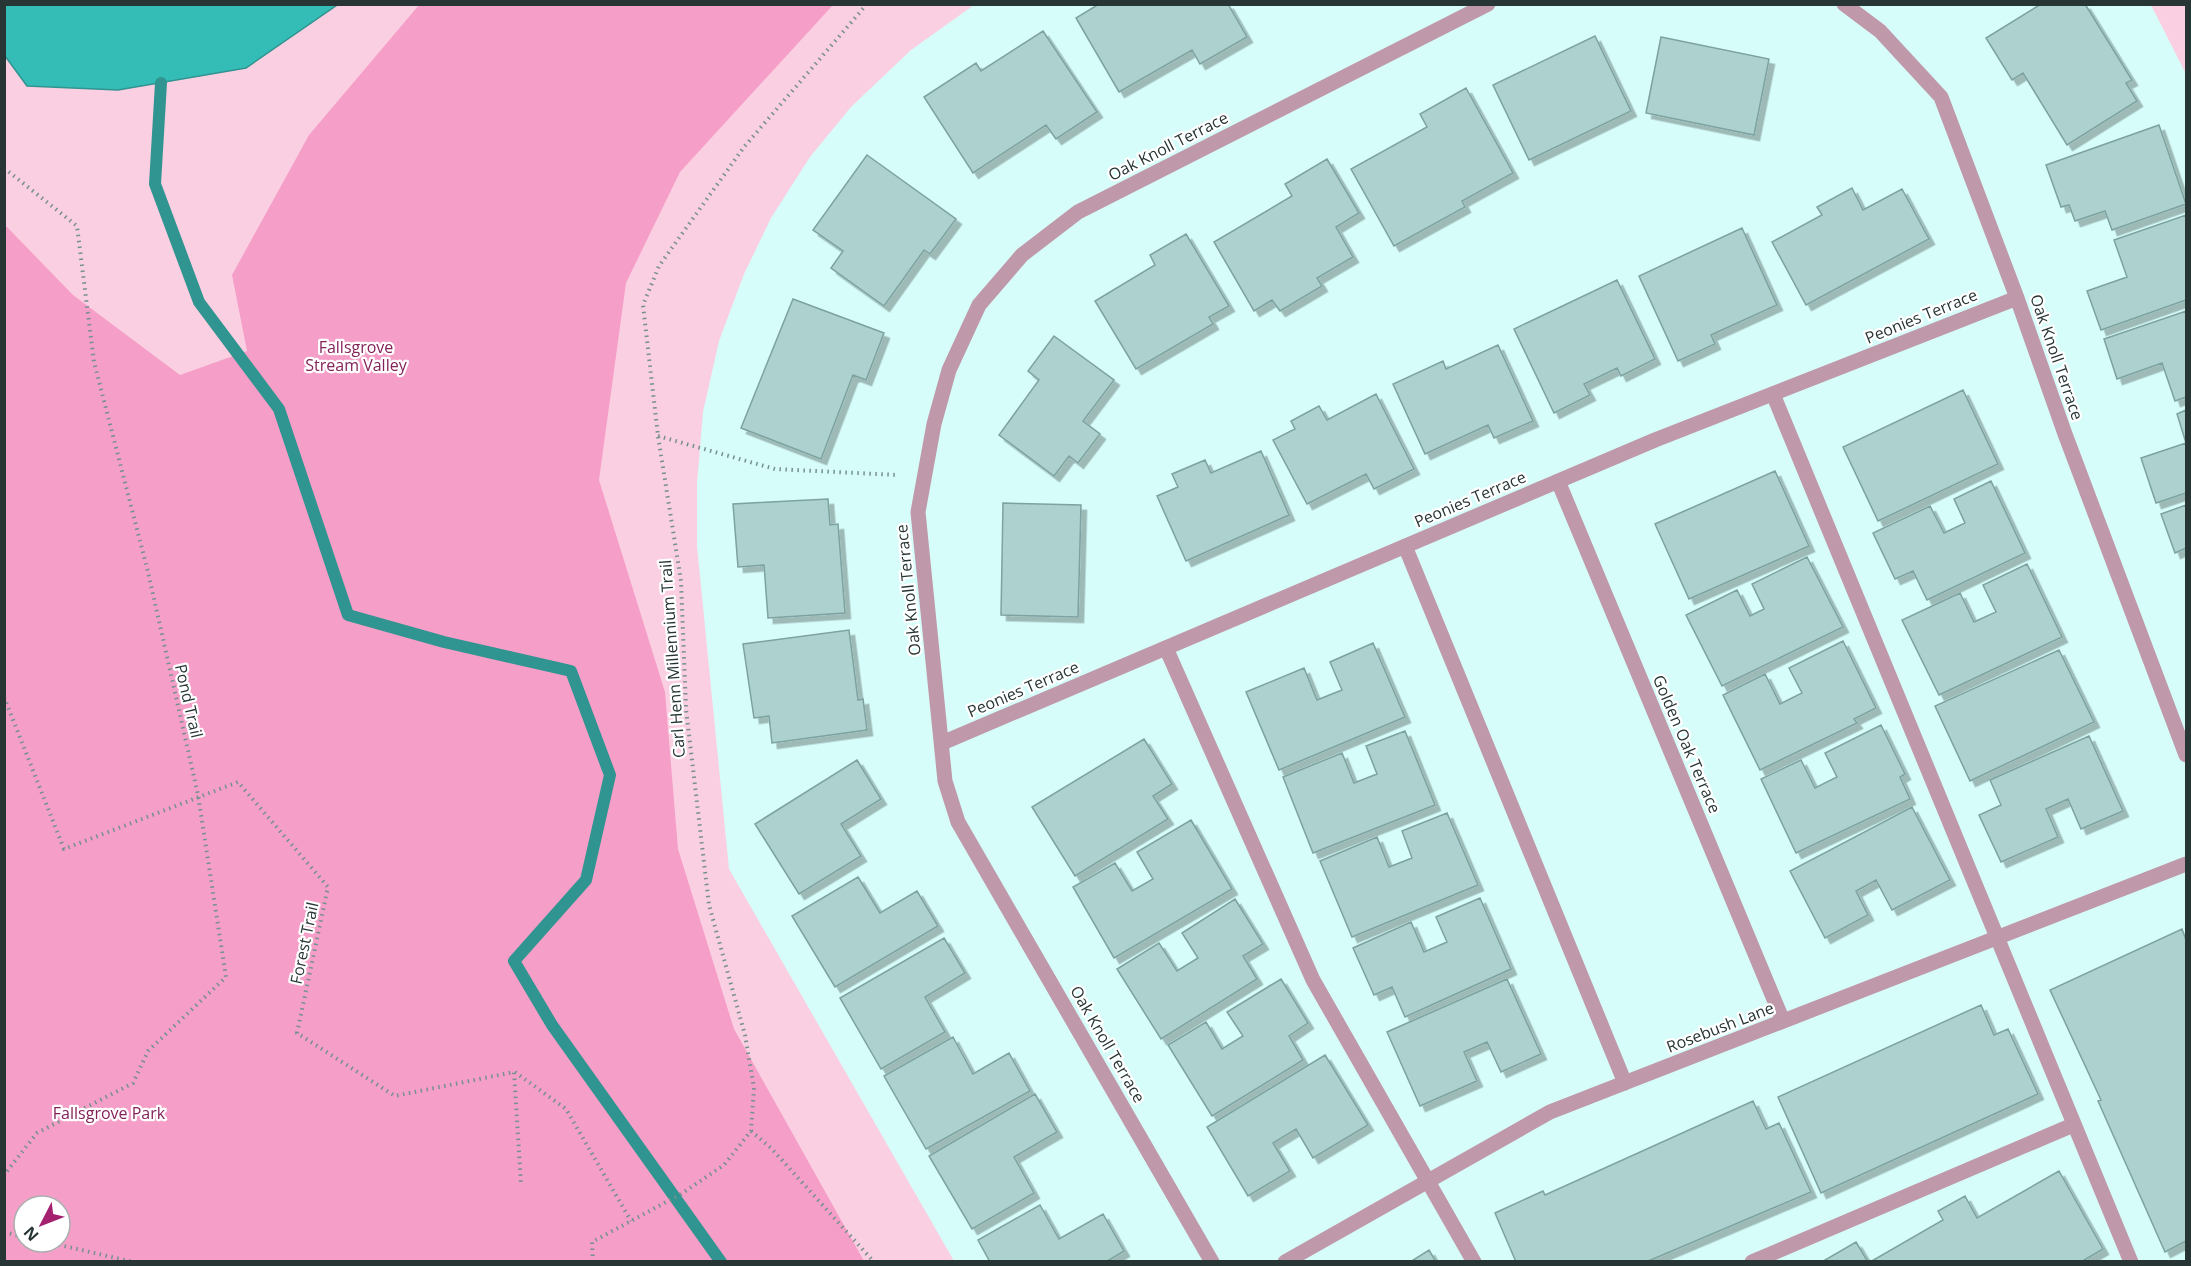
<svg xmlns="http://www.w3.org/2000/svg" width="2191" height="1266" viewBox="0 0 2191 1266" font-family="'Open Sans',sans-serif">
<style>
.green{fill:#fbcfe2;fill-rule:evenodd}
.forest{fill:#f59fc8;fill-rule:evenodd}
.water{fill:#34bdb7;stroke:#309490;stroke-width:1.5}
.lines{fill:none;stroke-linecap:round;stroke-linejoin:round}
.stream{stroke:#309490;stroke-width:12}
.building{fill:#acd1cf;stroke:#7da29f;stroke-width:1.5;filter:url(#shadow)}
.path{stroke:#76908e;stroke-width:4;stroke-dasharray:1.5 4.5;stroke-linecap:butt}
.service{stroke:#bf99aa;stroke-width:15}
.minor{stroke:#bf99aa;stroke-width:15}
.labels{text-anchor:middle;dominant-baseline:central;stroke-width:4.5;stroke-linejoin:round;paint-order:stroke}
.street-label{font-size:16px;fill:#273635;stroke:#fff}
.park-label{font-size:16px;fill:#832259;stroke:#fff}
</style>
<defs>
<filter id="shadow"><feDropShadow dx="5.5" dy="5.5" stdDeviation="0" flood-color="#0004"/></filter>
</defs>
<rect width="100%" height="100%" fill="#d6fdfa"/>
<!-- green -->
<path class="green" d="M5,5H974L911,50L851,107L810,157L771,218L744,274L719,341L703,412L697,484V546L729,869L954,1261L5,1262ZM24,1206H60V1242H24Z
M2151,5H2186V74Z"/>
<!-- forest -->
<path class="forest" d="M419,5H833L680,172L626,283L599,480L665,692L678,849L734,1029L864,1261H5V225L73,295L180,375L247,351L232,275L309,135ZM24,1206H60V1242H24Z"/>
<!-- water -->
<path class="water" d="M5,4H337V5L246,68L118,90L27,86L5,56Z"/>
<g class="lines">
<!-- stream -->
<path class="stream" d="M161,83L155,184L199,302L279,409L348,615L444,642L571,671L610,775L586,880L514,961L552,1025L721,1262"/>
</g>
<!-- building -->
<path class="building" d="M1099,4H1228L1247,37L1200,64L1192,50L1119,92L1076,18Z
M2041,4H2085L2132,80L2126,83L2137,101L2067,145L2023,73L2012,80L1986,38Z
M1043,31L1097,112L1056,139L1046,125L973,173L924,97L976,63L981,71Z
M1595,36L1631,111L1529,160L1493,85Z
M1661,37L1769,59L1754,135L1646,113Z
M1466,88L1513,173L1462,201L1465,207L1394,246L1351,169L1427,127L1420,114Z
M2159,125L2186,204L2112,230L2105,211L2075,221L2069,205L2061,207L2046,165Z
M867,155L956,219L930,254L924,250L884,306L831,268L843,251L813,230Z
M1327,159L1359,213L1336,227L1353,257L1317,278L1322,286L1280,311L1272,300L1254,311L1214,242L1292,196L1285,184Z
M1852,188L1863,210L1902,189L1929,239L1806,305L1772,242L1822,215L1817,207Z
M2186,215V300L2101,330L2087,291L2127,277L2114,240Z
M1742,228L1777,305L1711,335L1715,344L1678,361L1639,276Z
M1186,234L1229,306L1209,317L1213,324L1136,369L1095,301L1155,265L1150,255Z
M1617,280L1655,359L1621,376L1617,368L1584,384L1590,395L1554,413L1514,329Z
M793,299L884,333L866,380L853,375L821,459L741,428Z
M2186,311V397L2175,401L2162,363L2117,379L2104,339Z
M1054,336L1114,380L1083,421L1100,434L1078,463L1069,456L1054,476L999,435L1039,380L1028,371Z
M1498,345L1533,421L1494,438L1488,425L1425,454L1393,384L1443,361L1446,369Z
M1963,390L1998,464L1878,521L1843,447Z
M1376,394L1414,469L1374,489L1366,474L1307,504L1273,440L1295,429L1291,421L1319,406L1327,420Z
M2186,410V493L2156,503L2141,458L2186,443L2177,414Z
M1261,451L1289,515L1186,561L1157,496L1178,487L1172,474L1205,460L1211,473Z
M1775,471L1809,546L1689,599L1655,524Z
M1991,481L2025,553L1927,600L1913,571L1895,579L1873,533L1930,506L1944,533L1965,523L1954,499Z
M828,499L830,525L838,524L845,613L768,618L764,565L738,567L733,504Z
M1003,503L1081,505L1078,617L1001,615Z
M2186,505V548L2175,553L2161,514Z
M1807,557L1843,627L1722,686L1686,615L1737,590L1750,616L1764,609L1752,584Z
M2027,564L2062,637L1939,695L1902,620L1960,593L1974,622L1996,612L1983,585Z
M849,630L858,700L863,699L867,730L772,743L769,716L754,718L743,644Z
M1843,641L1876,708L1854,719L1857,723L1760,770L1723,695L1765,674L1780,704L1802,693L1789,668Z
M1373,643L1405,717L1279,770L1246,692L1304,668L1317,700L1342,690L1330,662Z
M2059,650L2094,722L1970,781L1935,706Z
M1881,725L1905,774L1900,777L1910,799L1796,853L1761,779L1801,760L1815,788L1837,777L1825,753Z
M1405,731L1435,805L1313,853L1283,777L1342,753L1354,783L1377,774L1366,746Z
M2089,736L2123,811L2081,829L2068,799L2046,809L2058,837L2001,862L1979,815L2001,805L1990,780Z
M1144,739L1172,784L1153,796L1168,819L1075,876L1032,807Z
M857,760L881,799L841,824L861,856L799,894L755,824Z
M1912,807L1950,880L1892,910L1876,880L1856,891L1868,915L1825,938L1790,871Z
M1447,813L1478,885L1352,937L1320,861L1377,837L1389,867L1412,858L1402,831Z
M1191,820L1232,889L1114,958L1073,887L1115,863L1132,891L1153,879L1137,852Z
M858,877L880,913L917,891L938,926L835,987L792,916Z
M1480,898L1511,969L1405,1017L1392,987L1374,995L1353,948L1411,922L1424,952L1447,942L1436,917Z
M1235,899L1263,944L1243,956L1257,979L1161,1039L1117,969L1159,943L1177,971L1198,958L1182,933Z
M2182,929L2186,940V1241L2165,1252L2098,1101L2101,1100L2050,990Z
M944,938L965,973L925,997L945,1032L881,1069L840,998Z
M1281,979L1308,1023L1289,1036L1303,1060L1212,1116L1168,1045L1206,1022L1222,1049L1243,1036L1227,1012Z
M1507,979L1541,1054L1501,1072L1487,1042L1464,1052L1477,1081L1420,1106L1387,1032Z
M1981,1005L1994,1035L2008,1029L2038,1094L1821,1193L1778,1097Z
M953,1037L973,1074L1009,1053L1030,1091L926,1149L884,1076Z
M1325,1055L1368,1125L1313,1158L1296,1129L1273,1143L1290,1171L1248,1196L1207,1127Z
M1035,1094L1057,1132L1014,1157L1034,1193L972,1229L929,1156Z
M1753,1101L1766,1129L1779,1123L1811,1192L1646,1262H1516L1495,1213L1543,1191L1545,1195Z
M2059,1171L2103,1249L2081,1262H1870L1943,1220L1938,1211L1965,1196L1977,1218Z
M1040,1205L1059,1239L1103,1214L1124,1251L1106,1262H990L978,1240Z
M1856,1242L1868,1262H1826L1825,1260Z
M1429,1250L1436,1262H1410Z"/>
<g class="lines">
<!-- path -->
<path class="path" d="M4,168L77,226L94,362L148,572L198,795L226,977L148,1051L133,1083L37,1133L4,1175
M658,436L775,469L897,475
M4,697L64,849L238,782L328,887L297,1033L395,1096L514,1072L521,1184
M515,1072L566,1109L631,1221
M751,1131L771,1148L874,1262
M4,1232L24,1237
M47,1242L133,1262
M593,1262L592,1242L681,1194L724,1165L751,1131L754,1088L745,1035L709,905L686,709L681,581L658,436L643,305L659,266L744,147L867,4"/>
<!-- service -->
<path class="service" d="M1773,394L2131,1262
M1166,648L1313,980L1474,1262
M1752,1262L2073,1125"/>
<!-- minor -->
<path class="minor" d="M1844,4L1880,31L1941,97L2017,298L2065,434L2186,755
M1558,481L1783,1021
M1405,546L1625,1083
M942,743L1655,440L2017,298
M1212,1262L958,822L945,781L918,512L934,424L949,370L979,305L1022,255L1078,212L1488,4
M1285,1262L1550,1112L2186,864"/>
</g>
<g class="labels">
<!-- street labels -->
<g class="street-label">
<text transform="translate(1168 146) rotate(-27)">Oak Knoll Terrace</text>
<text transform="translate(1921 316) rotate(-22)">Peonies Terrace</text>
<text transform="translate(2057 357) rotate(71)">Oak Knoll Terrace</text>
<text transform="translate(1470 499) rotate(-23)">Peonies Terrace</text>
<text transform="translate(908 590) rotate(-96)">Oak Knoll Terrace</text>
<text transform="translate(672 659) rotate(-94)">Carl Henn Millennium Trail</text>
<text transform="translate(1023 689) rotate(-23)">Peonies Terrace</text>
<text transform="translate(189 701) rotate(77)">Pond Trail</text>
<text transform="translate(1687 744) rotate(67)">Golden Oak Terrace</text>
<text transform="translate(304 943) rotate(-78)">Forest Trail</text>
<text transform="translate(1720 1027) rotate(-21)">Rosebush Lane</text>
<text transform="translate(1108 1044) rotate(60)">Oak Knoll Terrace</text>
</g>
<!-- park labels -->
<g class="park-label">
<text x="356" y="347">Fallsgrove<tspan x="356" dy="18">Stream Valley</tspan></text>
<text x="109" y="1113">Fallsgrove Park</text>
</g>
</g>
<!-- border -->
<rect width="2191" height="1266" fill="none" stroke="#273635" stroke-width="12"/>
<!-- north arrow -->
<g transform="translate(42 1224) rotate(228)"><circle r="28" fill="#ffffff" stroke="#a9afae" stroke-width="1.5"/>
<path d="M0-4.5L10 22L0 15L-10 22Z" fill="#a4216f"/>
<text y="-9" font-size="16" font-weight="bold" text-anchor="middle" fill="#273635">N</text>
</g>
</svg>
